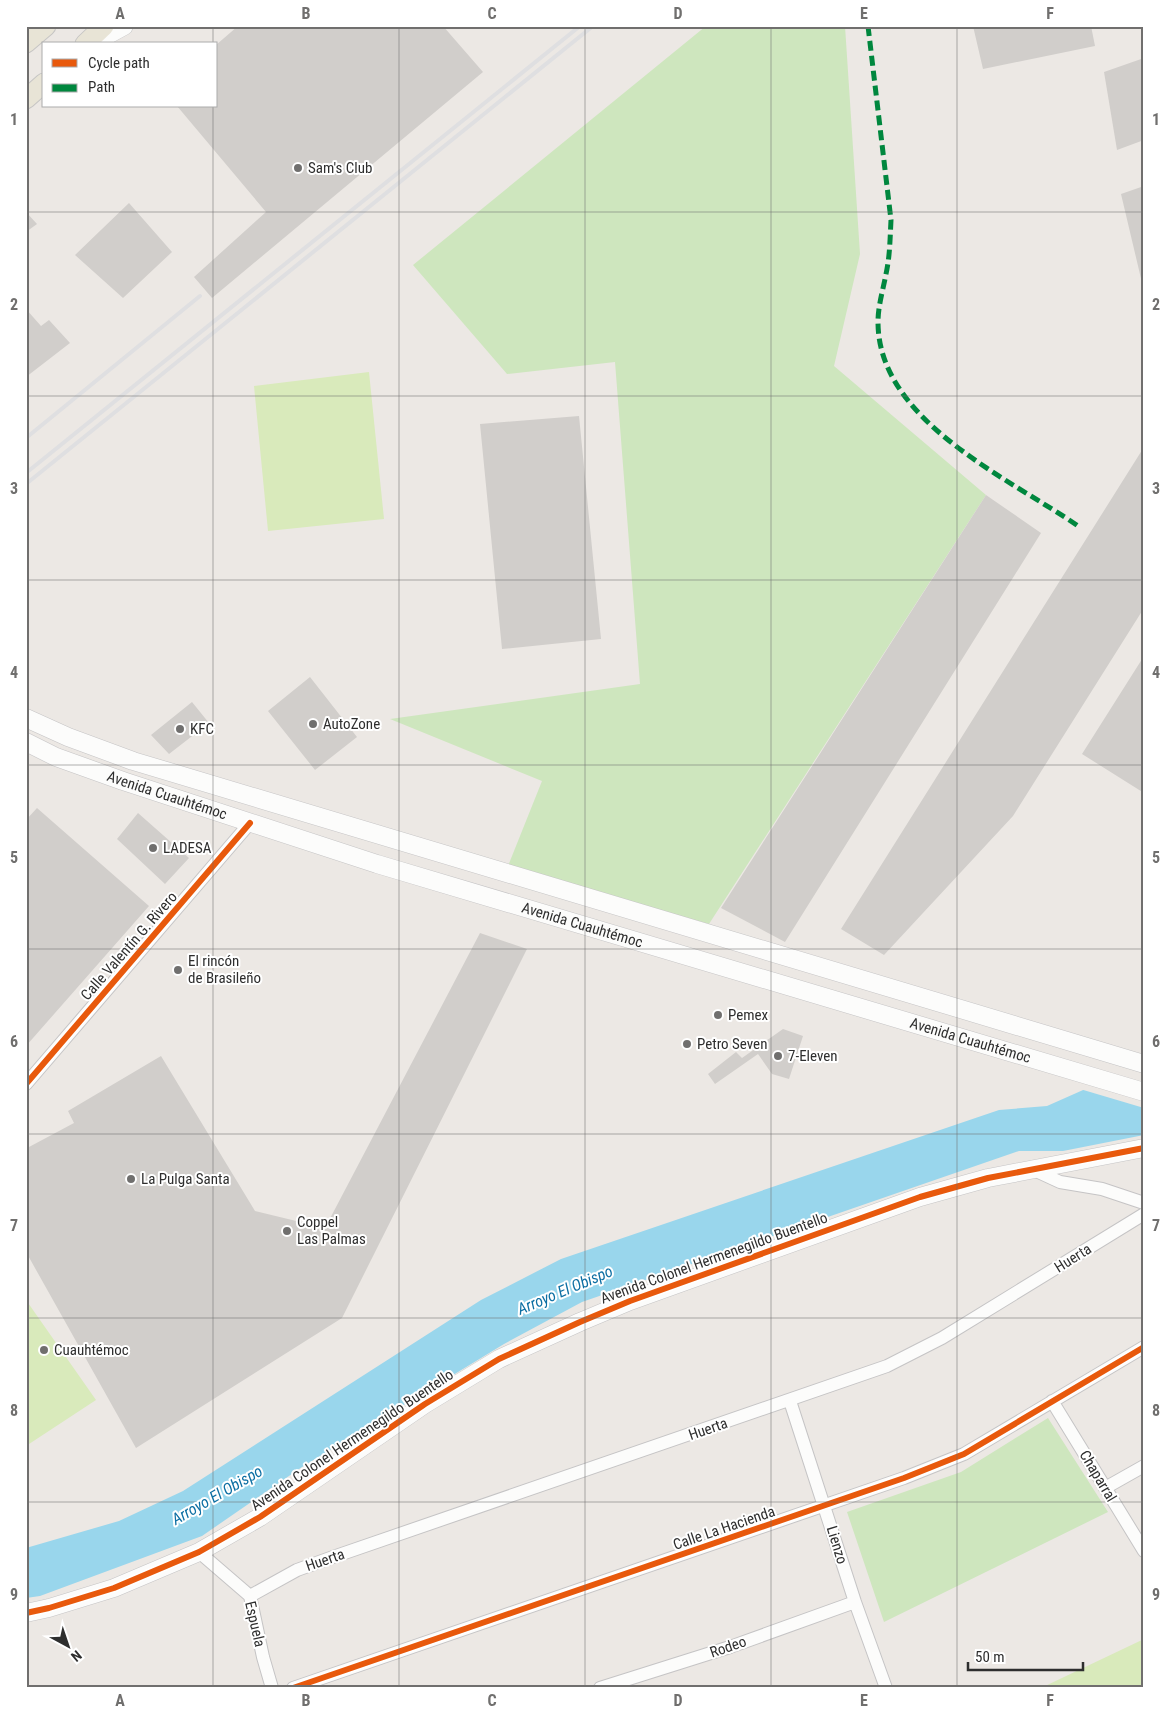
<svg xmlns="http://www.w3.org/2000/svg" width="1170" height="1714" viewBox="0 0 1170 1714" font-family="'Roboto Condensed',sans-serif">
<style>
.green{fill:#cee6be}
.pitch{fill:#d9eabb}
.water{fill:#99d6ec}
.pier{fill:#ece8e4}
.building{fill:#d1cecb}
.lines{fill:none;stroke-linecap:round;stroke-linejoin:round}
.street-casing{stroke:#c5c4c5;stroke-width:14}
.secondary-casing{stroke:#c5c4c5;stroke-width:19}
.primary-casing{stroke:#c6c5c4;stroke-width:21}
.street{stroke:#fcfcfb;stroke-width:12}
.secondary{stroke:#fcfcfb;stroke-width:18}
.primary{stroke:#e8e4d6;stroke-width:19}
.rail{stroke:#dfdfe1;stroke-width:4}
.quiet{stroke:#00873e;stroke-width:5;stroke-dasharray:10 5;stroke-linecap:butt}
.cycleway-casing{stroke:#fff;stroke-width:9}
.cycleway{stroke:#e8590c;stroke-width:6}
.grid{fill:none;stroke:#706f6e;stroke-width:1;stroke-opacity:0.55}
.poi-dot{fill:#706f6e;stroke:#fff;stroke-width:2}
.labels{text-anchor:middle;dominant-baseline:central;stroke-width:4;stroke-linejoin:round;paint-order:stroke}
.poi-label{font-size:15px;fill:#2e2e2e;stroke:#fff;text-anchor:start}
.street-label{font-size:15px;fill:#2e2e2e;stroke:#fff}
.water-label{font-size:16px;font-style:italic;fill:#0d6fa3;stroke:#fff}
.neatline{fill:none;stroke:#706f6e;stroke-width:2}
.grid-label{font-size:16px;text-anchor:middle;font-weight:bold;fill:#706f6e}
</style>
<rect width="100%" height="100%" fill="#ece8e4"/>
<!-- green -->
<path class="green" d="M706,26H845L860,254L834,366L986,495L709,924L508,866L542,781L390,719L640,684L615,362L507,374L413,265Z
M1048,1418L1108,1512L884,1622L847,1512L961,1472Z"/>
<!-- pitch -->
<path class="pitch" d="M369,372L384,519L268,531L254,386Z
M26,1300L96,1400L26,1446Z
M1144,1639V1688H1043V1687Z"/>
<!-- water -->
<path class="water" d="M1144,1063V1135L1063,1151H1019L582,1302L504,1344L302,1467L202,1536L40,1596L26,1598V1548L119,1521L183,1491L481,1300L561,1259L999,1110L1047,1106Z"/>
<!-- pier -->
<path class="pier" d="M1144,1061V1108L1080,1089Z"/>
<!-- building -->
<path class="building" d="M238,26H443L483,72L212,298L194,277L266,212L177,106H216V45Z
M973,26H1091L1095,46L983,69Z
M1144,58V140L1117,150L1104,72Z
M1144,186V287H1143L1121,194Z
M129,203L172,252L123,298L75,255Z
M26,212L37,224L26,232Z
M26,309L41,326L49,320L70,343L26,377Z
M579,416L601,639L502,649L480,424Z
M1144,447V608L1013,816L884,955L841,929Z
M986,495L1041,533L785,942L721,908Z
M1144,656V793L1082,754Z
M310,677L357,737L315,770L268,711Z
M192,702L209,723L169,754L151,735Z
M37,808L149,906L26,1046V820Z
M138,813L189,858L165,884L117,839Z
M480,933L527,949L342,1318L136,1448L26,1252V1142L29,1147L74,1123L68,1111L161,1056L255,1211L325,1228Z
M783,1029L803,1036L789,1079L772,1074L758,1054L715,1084L708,1074L736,1052L742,1058Z"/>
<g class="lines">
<!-- street casing -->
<g class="street-casing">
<path id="street" d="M26,1084L250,823
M1034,1170L1060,1182L1102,1189L1144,1203
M790,1401L855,1602L886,1688
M1052,1401L1144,1551
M1105,1488L1144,1466
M199,1552L250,1596L263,1657L272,1688
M250,1596L297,1570L333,1557L887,1366L942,1338L1144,1214
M293,1688L904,1478L964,1454L1144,1347
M600,1688L730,1647L855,1602"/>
</g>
<!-- secondary casing -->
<g class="secondary-casing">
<g id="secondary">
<path d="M91,44L124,26"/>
<path d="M26,718L68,737L133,761L1144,1064"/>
<path id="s1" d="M26,742L56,757L123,781L377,864L1144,1092"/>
<path d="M26,1613L49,1608L114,1588L199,1552L260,1517L425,1404L499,1359L580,1322L630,1301L920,1197L988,1178L1144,1148"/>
</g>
</g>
<!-- primary casing -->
<g class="primary-casing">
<path id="primary" d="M26,43L46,26
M85,44L104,26
M26,99L44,83"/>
</g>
<!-- street -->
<use href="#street" class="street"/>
<!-- secondary -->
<use href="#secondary" class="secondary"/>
<!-- primary -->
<use href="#primary" class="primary"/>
<!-- rail -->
<path class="rail" d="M26,438L200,296
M26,473L580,26
M26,484L593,26"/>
<!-- quiet -->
<path class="quiet" d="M868,26L891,220C890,238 890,256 886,274C883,290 878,306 878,322C878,421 1009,478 1078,526"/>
<!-- cycleway casing -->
<g class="cycleway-casing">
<path id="cycleway" d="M26,1084L250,823
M26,1613L49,1608L114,1588L199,1552L260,1517L425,1404L499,1359L580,1322L630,1301L920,1197L988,1178L1144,1148
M293,1688L904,1478L964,1454L1144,1347"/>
</g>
<!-- cycleway -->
<use href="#cycleway" class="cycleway"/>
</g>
<!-- grid -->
<path class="grid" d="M213,26V44M399,26V1688M585,26V1688M771,26V1688M957,26V1688M213,106V1688M26,212H1144M26,396H1144M26,580H1144M26,765H1144M26,949H1144M26,1134H1144M26,1318H1144M26,1502H1144"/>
<!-- markers -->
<g class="poi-dot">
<circle cx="298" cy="168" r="5"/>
<circle cx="313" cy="724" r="5"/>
<circle cx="180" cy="729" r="5"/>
<circle cx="153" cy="848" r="5"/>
<circle cx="178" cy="970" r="5"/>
<circle cx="718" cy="1015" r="5"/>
<circle cx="687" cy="1044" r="5"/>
<circle cx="778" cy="1056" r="5"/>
<circle cx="131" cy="1179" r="5"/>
<circle cx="287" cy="1231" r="5"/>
<circle cx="44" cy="1350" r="5"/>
</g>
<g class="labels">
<!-- poi labels -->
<g class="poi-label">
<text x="308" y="168">Sam's Club</text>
<text x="323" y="724">AutoZone</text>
<text x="190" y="729">KFC</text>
<text x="163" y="848">LADESA</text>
<text x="188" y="961">El rincón<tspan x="188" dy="17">de Brasileño</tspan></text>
<text x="728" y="1015">Pemex</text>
<text x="697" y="1044">Petro Seven</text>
<text x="788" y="1056">7-Eleven</text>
<text x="141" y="1179">La Pulga Santa</text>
<text x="297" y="1222">Coppel<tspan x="297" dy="17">Las Palmas</tspan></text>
<text x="54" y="1350">Cuauhtémoc</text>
</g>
<!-- street labels -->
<g class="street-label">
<text stroke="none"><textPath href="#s1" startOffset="151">Avenida Cuauhtémoc</textPath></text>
<text stroke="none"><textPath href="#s1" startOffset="586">Avenida Cuauhtémoc</textPath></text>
<text transform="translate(129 946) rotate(-49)">Calle Valentín G. Rivero</text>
<text stroke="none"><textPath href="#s1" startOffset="991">Avenida Cuauhtémoc</textPath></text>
<text transform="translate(714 1258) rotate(-20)">Avenida Colonel Hermenegildo Buentello</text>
<text transform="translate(1073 1258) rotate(-32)">Huerta</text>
<text transform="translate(708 1429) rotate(-19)">Huerta</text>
<text transform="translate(352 1440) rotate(-34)">Avenida Colonel Hermenegildo Buentello</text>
<text transform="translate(1098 1476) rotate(59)">Chaparral</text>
<text transform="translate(724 1528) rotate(-19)">Calle La Hacienda</text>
<text transform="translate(837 1545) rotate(73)">Lienzo</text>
<text transform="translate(325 1560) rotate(-19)">Huerta</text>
<text transform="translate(255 1624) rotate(77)">Espuela</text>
<text transform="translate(728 1647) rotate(-19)">Rodeo</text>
</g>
<!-- water labels -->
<g class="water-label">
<text transform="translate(565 1290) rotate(-23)">Arroyo El Obispo</text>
<text transform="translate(217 1495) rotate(-30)">Arroyo El Obispo</text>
</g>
</g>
<!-- border -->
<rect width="1170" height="1714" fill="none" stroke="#ffffff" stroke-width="55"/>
<!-- legend -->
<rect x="42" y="42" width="175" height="65" fill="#ffffff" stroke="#ababab"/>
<rect x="52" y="59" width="25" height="8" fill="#e8590c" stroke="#ababab"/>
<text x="88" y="68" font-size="15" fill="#2e2e2e">Cycle path</text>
<rect x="52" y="84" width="25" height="8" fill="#00873e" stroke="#ababab"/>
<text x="88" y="92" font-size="15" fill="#2e2e2e">Path</text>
<!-- north arrow -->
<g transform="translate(68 1646) rotate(140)" stroke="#ffffff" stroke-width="4" paint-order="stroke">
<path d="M0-4L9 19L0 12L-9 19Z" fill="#2e2e2e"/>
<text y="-8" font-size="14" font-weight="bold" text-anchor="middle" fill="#2e2e2e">N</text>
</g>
<!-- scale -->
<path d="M968 1662v8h115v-8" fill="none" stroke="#2e2e2e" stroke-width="2.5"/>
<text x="975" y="1662" font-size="15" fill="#2e2e2e" stroke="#ffffff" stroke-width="4" paint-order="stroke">50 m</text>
<rect x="28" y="28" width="1114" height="1658" class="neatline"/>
<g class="grid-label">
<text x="120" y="19">A</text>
<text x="306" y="19">B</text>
<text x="492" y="19">C</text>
<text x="678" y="19">D</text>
<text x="864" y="19">E</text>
<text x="1050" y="19">F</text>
<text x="14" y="125">1</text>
<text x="1156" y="125">1</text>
<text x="14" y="310">2</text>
<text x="1156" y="310">2</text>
<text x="14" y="494">3</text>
<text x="1156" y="494">3</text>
<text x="14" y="678">4</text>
<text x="1156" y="678">4</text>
<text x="14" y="863">5</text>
<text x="1156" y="863">5</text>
<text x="14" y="1047">6</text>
<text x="1156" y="1047">6</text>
<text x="14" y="1231">7</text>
<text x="1156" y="1231">7</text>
<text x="14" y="1416">8</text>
<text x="1156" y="1416">8</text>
<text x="14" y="1600">9</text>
<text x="1156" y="1600">9</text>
<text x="120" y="1706">A</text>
<text x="306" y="1706">B</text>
<text x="492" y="1706">C</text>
<text x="678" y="1706">D</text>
<text x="864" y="1706">E</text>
<text x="1050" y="1706">F</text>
</g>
</svg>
